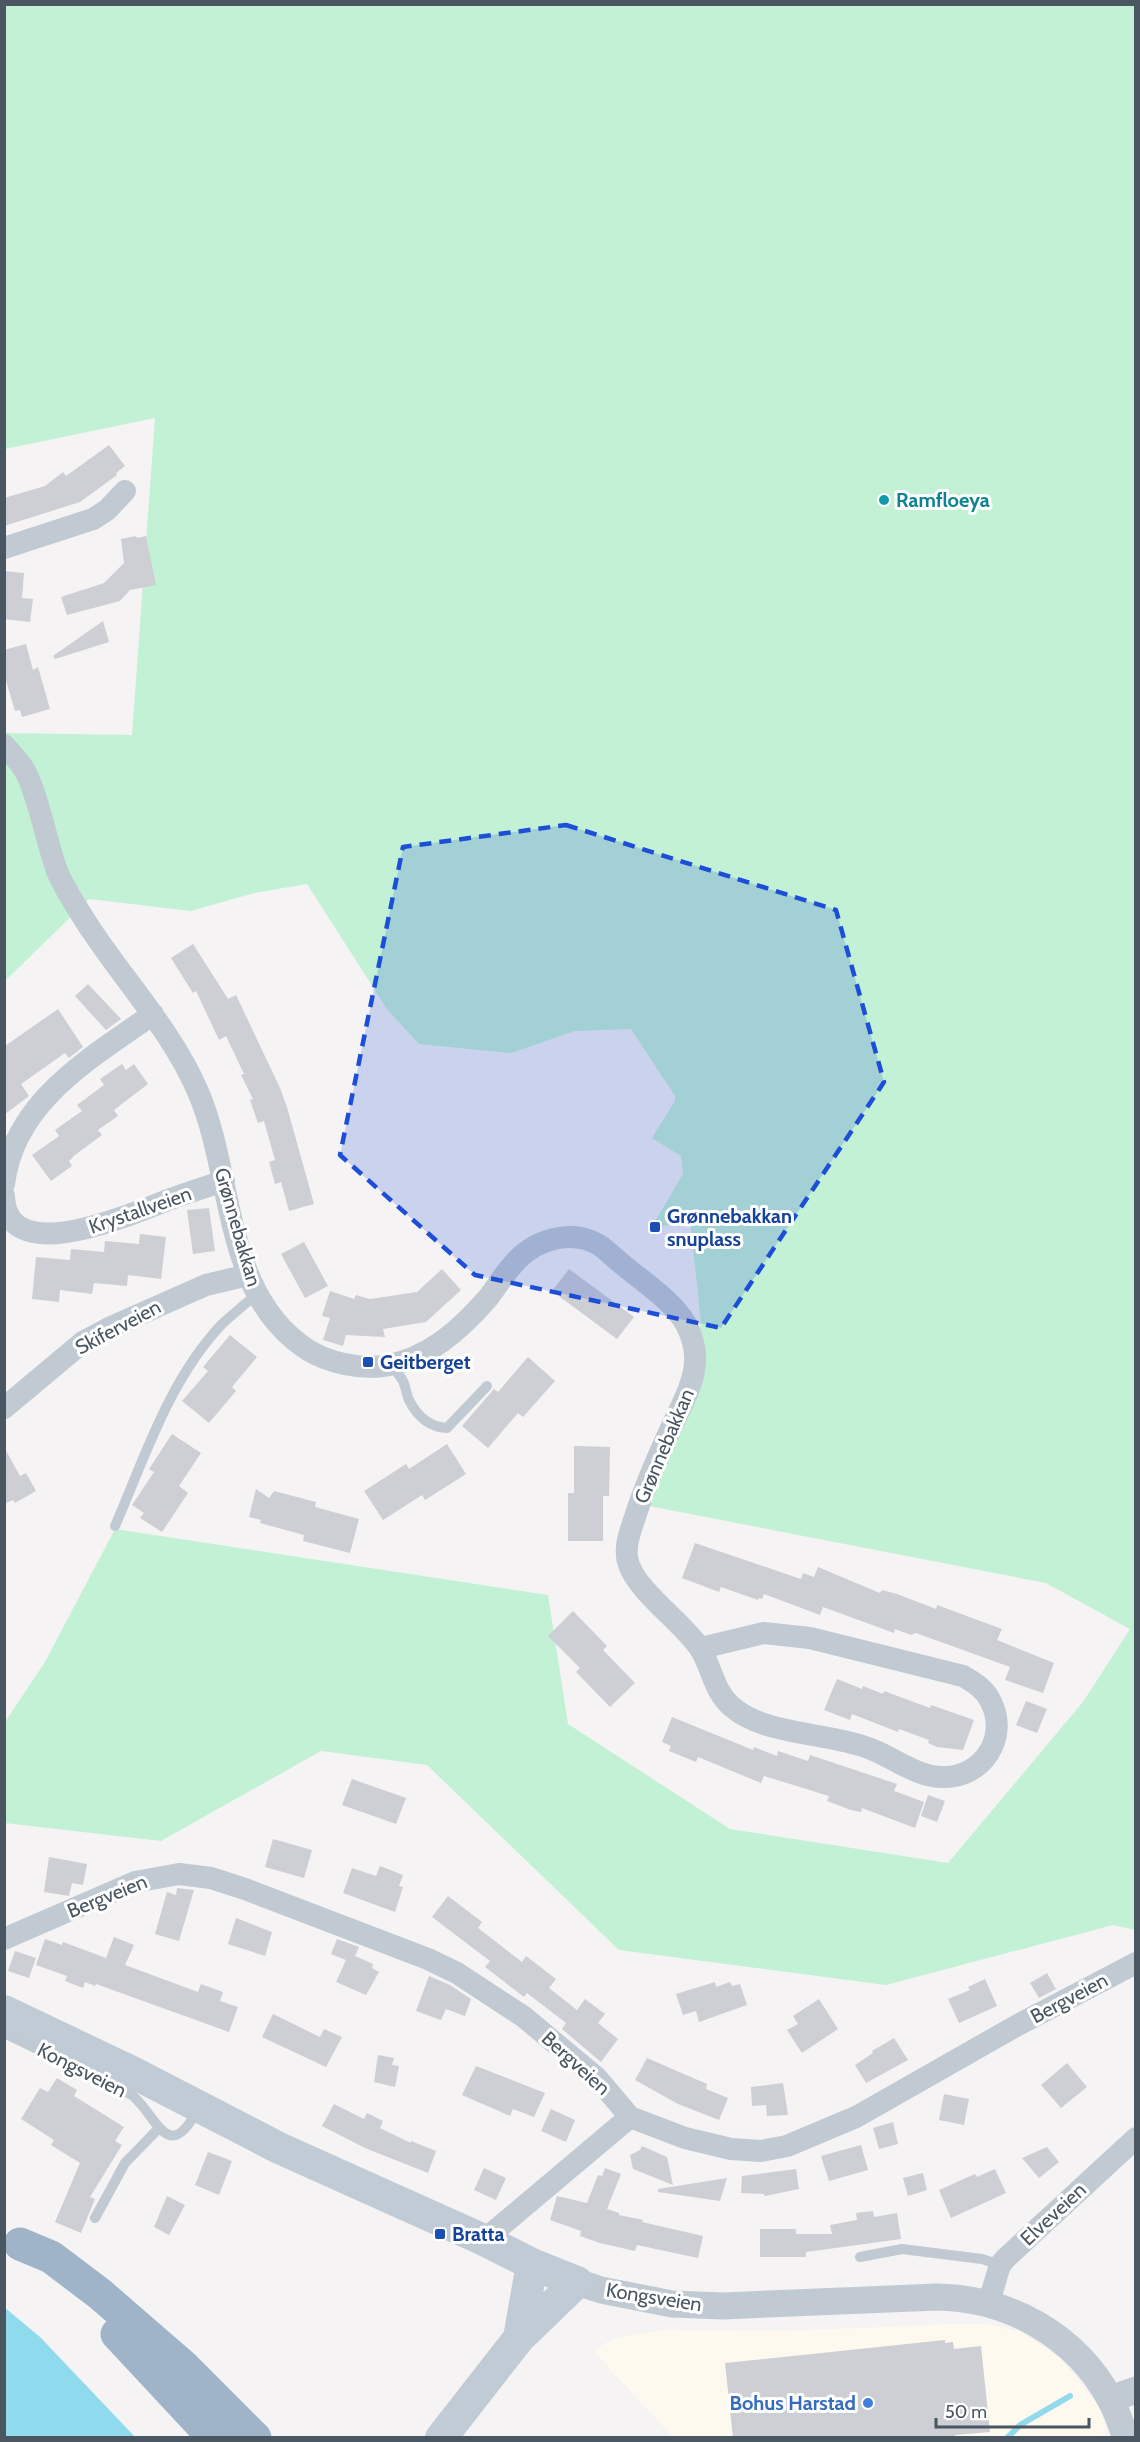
<svg xmlns="http://www.w3.org/2000/svg" width="1140" height="2442" viewBox="0 0 1140 2442" font-family="Cabin,sans-serif">
<style>
.commercial{fill:#fdf9ef}
.green{fill:#c3f1d5}
.water{fill:#90daee}
.lines{fill:none;stroke-linecap:round;stroke-linejoin:round}
.stream{stroke:#90daee;stroke-width:6}
.building{fill:#cdcfd5}
.service{stroke:#c1cad2;stroke-width:10}
.minor{stroke:#c1cad2;stroke-width:22}
.tertiary{stroke:#c1cad2;stroke-width:27}
.secondary{stroke:#c1cbd6;stroke-width:32}
.trunk{stroke:#9fb4c9;stroke-width:33}
.marked{fill:#1d4ed8;fill-opacity:0.2;stroke:#1d4ed8;stroke-width:4.5;stroke-dasharray:12 8;stroke-linejoin:round}
.culture-dot{fill:#0f9aa8;stroke:#fff;stroke-width:2}
.transit-dot{fill:#1a4fb4;stroke:#fff;stroke-width:2}
.shop-dot{fill:#3f7fe0;stroke:#fff;stroke-width:2}
.labels{text-anchor:middle;dominant-baseline:central;stroke-width:6;stroke-linejoin:round;paint-order:stroke}
.culture-label{font-size:20px;font-weight:bold;fill:#0d838f;stroke:#fff;text-anchor:start}
.street-label{font-size:20px;fill:#4a5661;stroke:#fff}
.transit-label{font-size:20px;font-weight:bold;fill:#164399;stroke:#fff;text-anchor:start}
.shop-label{font-size:20px;font-weight:bold;fill:#366cbe;stroke:#fff;text-anchor:end}
</style>
<rect width="100%" height="100%" fill="#f5f3f3"/>
<!-- commercial -->
<path class="commercial" d="M955,2324H986L1021,2332L1059,2357L1097,2403L1108,2431L1098,2438L673,2437L593,2351L607,2342L630,2335L667,2330L784,2331Z"/>
<!-- green -->
<path class="green" d="M5,5H1135V1930L1113,1925L886,1985L619,1950L427,1765L321,1751L161,1841L5,1823V1722L45,1662L115,1529L548,1595L568,1724L730,1829L948,1863L1083,1702L1130,1629L1046,1583L649,1506L701,1322L690,1219L650,1230L683,1174L681,1156L652,1138L675,1101V1096L631,1029L575,1031L511,1053L419,1044L387,1009L307,884L254,893L191,911L89,899L5,981V733L132,735L155,418L5,449Z"/>
<!-- water -->
<path class="water" d="M4,2307L40,2337L135,2437H5Z"/>
<g class="lines">
<!-- stream -->
<path class="stream" d="M1007,2438L1020,2425L1070,2396"/>
</g>
<!-- building -->
<path class="building" d="M109,445L125,466L116,473L117,475L80,502L4,526V498L45,486L63,472L66,476Z
M136,536L137,538L146,536L156,585L130,590L120,601L67,615L61,597L104,583L124,563L121,539Z
M4,571L24,573L22,598L33,599L30,622L4,619Z
M103,621L109,642L55,659L53,656Z
M26,644L33,670L38,667L50,709L22,717L20,710L15,711L4,674V650Z
M193,944L228,999L236,995L280,1088L287,1107L314,1204L289,1211L281,1182L275,1184L269,1162L275,1160L264,1121L258,1123L250,1100L253,1099L241,1075L244,1074L226,1036L219,1040L196,991L193,993L171,958Z
M88,984L121,1019L106,1030L75,996Z
M58,1009L83,1047L69,1058L65,1053L21,1084L29,1096L4,1115L5,1046Z
M122,1064L126,1070L134,1064L148,1084L114,1110L118,1116L98,1130L102,1135L75,1155L69,1161L72,1166L51,1181L32,1155L59,1136L55,1130L82,1111L77,1105L104,1085L100,1079Z
M209,1208L215,1251L193,1254L187,1210Z
M140,1234L166,1237L161,1279L128,1275L127,1286L94,1283L92,1294L60,1290L59,1302L32,1299L36,1257L70,1260L71,1249L104,1252L105,1241L139,1244Z
M304,1242L328,1286L305,1298L281,1254Z
M442,1269L461,1290L426,1322L383,1329L385,1337L346,1335L343,1346L323,1340L330,1318L322,1316L330,1291L354,1299L356,1295L370,1299L417,1292Z
M569,1269L634,1317L617,1339L552,1291Z
M230,1335L257,1357L232,1387L236,1391L209,1423L182,1401L208,1371L203,1367Z
M528,1357L555,1381L523,1417L518,1413L488,1448L462,1426L494,1389L498,1392Z
M172,1434L201,1453L179,1486L188,1493L162,1532L140,1518L144,1513L132,1505L154,1472L149,1469Z
M447,1444L466,1474L425,1500L422,1495L383,1520L364,1491L406,1464L409,1469Z
M574,1446L610,1447L609,1496H603V1541H568V1493H574Z
M4,1447L20,1476L26,1473L36,1491L15,1503L13,1500L4,1504Z
M256,1489L269,1498L274,1491L316,1502L315,1507L359,1519L350,1553L303,1541L304,1535L260,1523L261,1520L249,1517Z
M695,1543L801,1579L803,1573L814,1577L818,1567L880,1593L882,1590L897,1594L936,1609L937,1605L1002,1629L997,1640L1054,1663L1043,1693L1005,1680L1010,1667L916,1633L911,1635L895,1629L894,1633L823,1607L820,1615L764,1594L762,1599L759,1598L758,1600L721,1587L719,1592L682,1578Z
M573,1611L607,1646L603,1650L635,1683L610,1707L576,1672L580,1668L548,1636Z
M837,1679L862,1689L863,1686L883,1694L884,1691L930,1708L931,1705L974,1720L963,1750L937,1747L928,1743L929,1740L899,1729L898,1732L852,1714L850,1720L824,1710Z
M1026,1701L1047,1709L1037,1733L1016,1725Z
M672,1717L753,1750L754,1747L777,1756L778,1751L808,1761L810,1755L897,1784L894,1791L924,1802L915,1828L862,1808L861,1812L851,1810L827,1801L829,1796L764,1776L761,1783L698,1757L696,1762L669,1751L671,1746L662,1742Z
M352,1779L406,1798L396,1824L342,1805Z
M928,1795L945,1801L937,1822L921,1816Z
M273,1839L312,1850L304,1878L265,1867Z
M49,1857L87,1864L83,1885L72,1883L69,1896L44,1892Z
M380,1866L403,1875L399,1886L403,1887L395,1912L343,1893L352,1868L376,1876Z
M177,1888L194,1890L179,1941L155,1934L167,1892L176,1895Z
M448,1896L482,1922L478,1928L522,1962L526,1956L556,1979L549,1988L577,2010L585,1999L605,2014L598,2023L618,2039L601,2062L562,2029L566,2023L527,1993L524,1997L485,1967L490,1961L432,1917Z
M236,1918L272,1932L265,1956L228,1944Z
M114,1937L134,1945L125,1965L198,1992L201,1984L223,1992L220,2001L238,2007L229,2032L96,1984L95,1986L85,1982L83,1988L65,1981L67,1976L36,1965L45,1939L62,1945L63,1942L106,1958Z
M337,1939L359,1947L355,1956L373,1964L372,1968L379,1972L366,1995L336,1982L346,1960L331,1954Z
M15,1951L36,1958L29,1978L8,1971Z
M1047,1973L1056,1989L1039,1998L1030,1983Z
M429,1976L450,1985L471,1999L465,2016L446,2009L441,2020L416,2011Z
M985,1979L997,2006L959,2023L948,1999L970,1990L968,1987Z
M715,1982L716,1987L730,1982L732,1986L740,1984L747,2005L699,2022L696,2011L683,2015L676,1994Z
M819,1999L838,2029L802,2053L787,2030L798,2024L793,2016Z
M273,2014L320,2037L324,2029L342,2037L326,2067L262,2037Z
M894,2038L908,2060L866,2083L855,2065L873,2053L872,2051Z
M378,2055L394,2058L392,2065L399,2066L395,2087L374,2082Z
M647,2058L707,2084L706,2089L728,2098L719,2120L678,2104L635,2080Z
M1067,2063L1087,2087L1061,2108L1041,2085Z
M476,2066L545,2093L534,2117L513,2109L510,2116L462,2095Z
M57,2078L77,2090L74,2096L124,2127L115,2141L122,2145L90,2197L95,2199L81,2233L55,2222L80,2163L51,2145L54,2140L21,2119L40,2088L48,2092Z
M783,2083L788,2115L767,2116L766,2105L752,2106L751,2087Z
M944,2094L969,2099L964,2125L939,2120Z
M334,2104L364,2119L367,2113L383,2121L380,2128L411,2143V2141L436,2151L428,2173L365,2148L322,2126Z
M551,2109L575,2120L566,2142L541,2131Z
M893,2122L898,2144L879,2149L873,2128Z
M861,2145L868,2170L829,2181L821,2156Z
M642,2146L667,2157L673,2185L633,2169L630,2155L640,2150Z
M1047,2147L1059,2162L1039,2178L1022,2158Z
M208,2152L232,2161L219,2195L195,2185Z
M484,2168L506,2178L496,2200L474,2190Z
M605,2168L621,2174L607,2209L619,2213V2215L643,2220L642,2222L703,2236L698,2258L637,2245L635,2251L600,2243L580,2236L581,2231L550,2220L557,2196L587,2203L598,2175L602,2176Z
M796,2169L799,2189L765,2196L764,2194L741,2193L742,2176Z
M995,2169L1006,2193L951,2218L939,2190L975,2174L977,2177Z
M923,2173L927,2190L908,2196L903,2178Z
M727,2178L720,2201L658,2192V2189Z
M167,2196L185,2205L169,2235L154,2227Z
M873,2211L874,2217L897,2213L901,2239L806,2252V2257H760V2229H796V2234H832L830,2225L857,2220L856,2213Z
M945,2340V2343L953,2342L954,2349L981,2346L990,2432L955,2435V2438H733L725,2363Z"/>
<g class="lines">
<!-- service -->
<path class="service" d="M392,1365C395,1370 400,1376 403,1381C406,1387 406,1394 409,1400C417,1416 429,1427 447,1428L487,1386
M115,1526C145,1457 169,1380 222,1324C233,1314 245,1304 257,1294
M4,2033L132,2095C158,2117 168,2166 198,2109
M95,2218L125,2163L158,2129
M860,2257L902,2249L982,2259L1000,2265"/>
<!-- minor -->
<path class="minor" d="M4,548L93,519L107,510L125,491
M4,745C13,755 23,765 28,777C41,807 46,840 57,871C64,888 76,906 86,922C123,980 172,1030 199,1094C234,1177 223,1296 308,1350C329,1363 359,1369 383,1366C427,1360 460,1330 488,1298C498,1285 506,1271 518,1259C538,1239 573,1229 599,1245C607,1250 614,1258 622,1264C643,1282 672,1300 686,1324C692,1336 696,1349 695,1362C694,1384 681,1406 672,1426C658,1456 645,1486 635,1517C630,1532 623,1549 629,1565C640,1594 681,1621 699,1647C712,1666 713,1690 731,1706C764,1736 829,1732 871,1749C894,1758 917,1777 943,1777C982,1778 1009,1738 991,1702C985,1689 975,1683 963,1676L810,1638L764,1633L701,1648
M4,1184C14,1101 91,1058 153,1014
M4,1196C6,1269 129,1215 163,1202C183,1194 203,1188 224,1181
M4,1408L83,1342L111,1327L206,1285L248,1275
M4,1939L135,1882L179,1874L211,1878L245,1889L428,1959L457,1973L524,2017L597,2078L630,2117L685,2138L731,2149L761,2151L787,2146L856,2117L1016,2026L1136,1963
M484,2240L630,2117
M989,2302L1000,2265L1006,2258L1136,2138"/>
<!-- tertiary -->
<path class="tertiary" d="M577,2282L601,2290L672,2304L723,2306L937,2297C1009,2298 1076,2336 1110,2399C1117,2411 1121,2425 1126,2438
M1110,2399L1136,2390"/>
<!-- secondary -->
<path class="secondary" d="M4,2011L132,2072L279,2148L484,2240L532,2264L577,2282L519,2338L441,2438
M519,2338L532,2264"/>
<!-- trunk -->
<path class="trunk" d="M20,2244L51,2257L100,2294L183,2366L255,2438
M117,2334L214,2438"/>
</g>
<!-- marked area -->
<path class="marked" d="M566,825L836,910L884,1082L721,1328L475,1275L340,1155L403,847Z"/>
<!-- markers -->
<circle class="culture-dot" cx="884" cy="500" r="6"/>
<g class="transit-dot">
<rect x="649" y="1221" width="12" height="12" rx="3"/>
<rect x="362" y="1356" width="12" height="12" rx="3"/>
<rect x="434" y="2228" width="12" height="12" rx="3"/>
</g>
<circle class="shop-dot" cx="868" cy="2403" r="6"/>
<g class="labels">
<!-- culture labels -->
<g class="culture-label">
<text x="896" y="500">Ramfloeya</text>
</g>
<!-- street labels -->
<g class="street-label">
<text transform="translate(140 1210) rotate(-19)">Krystallveien</text>
<text transform="translate(238 1227) rotate(74)">Grønnebakkan</text>
<text transform="translate(118 1327) rotate(-28)">Skiferveien</text>
<text transform="translate(664 1446) rotate(-67)">Grønnebakkan</text>
<text transform="translate(107 1896) rotate(-22)">Bergveien</text>
<text transform="translate(1069 1998) rotate(-28)">Bergveien</text>
<text transform="translate(576 2063) rotate(42)">Bergveien</text>
<text transform="translate(82 2070) rotate(27)">Kongsveien</text>
<text transform="translate(1053 2214) rotate(-43)">Elveveien</text>
<text transform="translate(654 2297) rotate(9)">Kongsveien</text>
</g>
<!-- transit labels -->
<g class="transit-label">
<text x="667" y="1216">Grønnebakkan<tspan x="667" dy="23">snuplass</tspan></text>
<text x="380" y="1362">Geitberget</text>
<text x="452" y="2234">Bratta</text>
</g>
<!-- shop labels -->
<g class="shop-label">
<text x="856" y="2403">Bohus Harstad</text>
</g>
</g>
<!-- border -->
<rect width="1140" height="2442" fill="none" stroke="#4a5661" stroke-width="12"/>
<!-- scale -->
<path d="M936 2418v9h153v-9" fill="none" stroke="#4a5661" stroke-width="3"/>
<text x="945" y="2418" font-size="18" fill="#4a5661" stroke="#ffffff" stroke-width="4.5" paint-order="stroke">50 m</text>
</svg>
